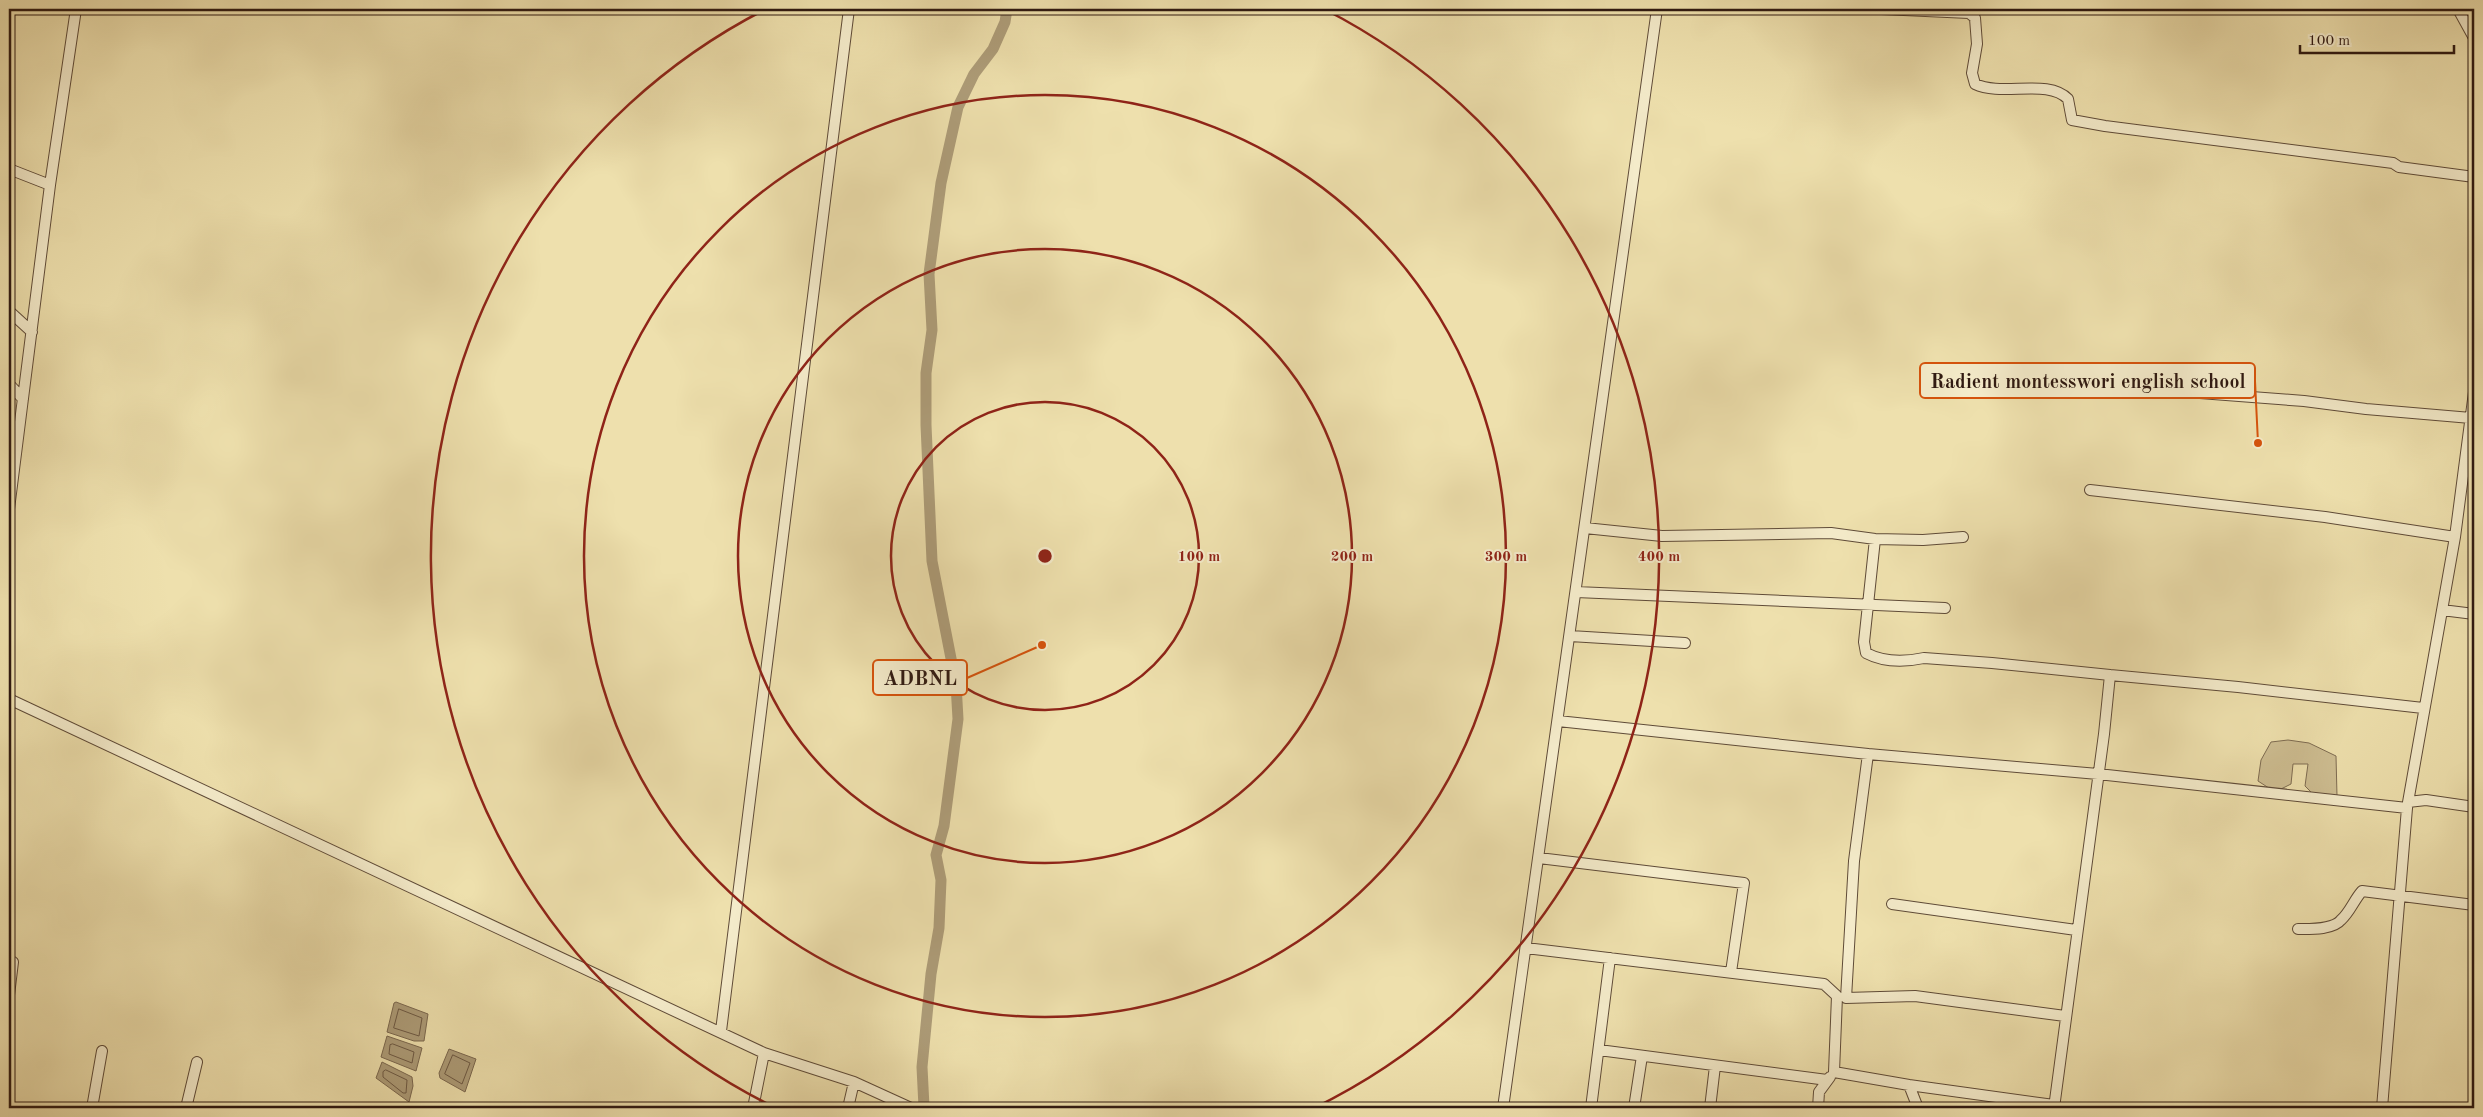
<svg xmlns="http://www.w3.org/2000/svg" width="2483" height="1117" viewBox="0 0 2483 1117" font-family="'Old Standard TT',serif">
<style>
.green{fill:#cebe92;stroke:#7e6c52}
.water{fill:#ad9c78;stroke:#7b684f}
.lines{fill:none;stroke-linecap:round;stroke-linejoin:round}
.shore{stroke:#6e5a44;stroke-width:1}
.canal{stroke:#ad9c78;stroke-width:11}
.street-casing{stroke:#5f4b38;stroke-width:12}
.street{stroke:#f4ebca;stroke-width:10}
.ring{fill:none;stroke:#8f2418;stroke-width:2.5}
.centre{fill:#8f2418;stroke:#f4ebca;stroke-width:2.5}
.ring-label{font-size:15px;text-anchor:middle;font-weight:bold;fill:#8f2418;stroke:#f4ebca;stroke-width:4;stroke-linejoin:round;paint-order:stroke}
.leader{fill:none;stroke:#d6530c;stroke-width:2}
.callout-dot{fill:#d6530c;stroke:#f4ebca;stroke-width:2}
.callout{fill:#f4ebca;stroke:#d6530c;stroke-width:2}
.callout-label{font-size:20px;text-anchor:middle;font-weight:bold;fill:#2f1911}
</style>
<rect width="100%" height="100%" fill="#eee0ad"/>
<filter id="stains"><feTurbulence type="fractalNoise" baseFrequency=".004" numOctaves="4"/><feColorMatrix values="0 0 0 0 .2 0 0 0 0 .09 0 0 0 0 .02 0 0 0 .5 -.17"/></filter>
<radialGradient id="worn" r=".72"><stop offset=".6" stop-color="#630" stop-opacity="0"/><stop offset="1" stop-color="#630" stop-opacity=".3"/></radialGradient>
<!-- green -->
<path class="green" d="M2288,740L2309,743L2336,756L2337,796L2313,794L2305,786L2308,764H2293L2291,784L2275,792L2258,781L2261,760L2271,742Z"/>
<!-- water -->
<path class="water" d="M396,1002L428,1014L424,1041H414L387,1032L394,1003Z
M387,1036L422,1048L416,1071L381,1057Z
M449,1049L476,1059L465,1092L440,1078L439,1073Z
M382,1062L412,1077L413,1086L409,1102L376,1078Z"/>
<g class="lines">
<!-- shore -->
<path class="shore" d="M399,1009L422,1018L419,1036L394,1028Z
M393,1044L414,1052L412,1063L389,1054L390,1045Z
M453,1055L470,1063L462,1084L445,1074Z
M386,1070L407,1080L406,1093H403L383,1077V1072Z"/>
<!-- canal -->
<path class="canal" d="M924,1107L922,1067L931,974L939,928L941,880L936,855L944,826L958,719L956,684L932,561L926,425V373L932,330L929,274L941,183L958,107L974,74L993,49L1005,22L1007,9"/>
<!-- street casing -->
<g class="street-casing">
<path id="street" d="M1882,9L1969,13L1975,18L1977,44L1972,73L1975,84C2002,97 2048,78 2068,99L2072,120L2105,126L2393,163L2399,167L2474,177
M2458,9L2474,38
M9,169L50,185
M9,311L32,332
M2016,379L2304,401L2366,409L2471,418
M9,384L23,399
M2090,490L2325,517L2455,537
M9,509L50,185L76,9
M1585,528L1662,536L1831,533L1875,539L1923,540L1963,537
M1875,539L1864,642L1866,653C1883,662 1905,662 1924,658L1992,663L2110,675L2104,734L2054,1108
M1576,592L1945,608
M2442,610L2474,614
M1570,636L1685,643
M2110,675L2238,687L2423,708
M9,699L764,1053L854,1082L911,1108
M1558,721L1868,754L2098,774L2407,808
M1868,754L1854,861L1846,998L1915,996L2065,1016
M2408,802L2426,800L2474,807
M1539,858L1744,883L1731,972
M1892,904L2076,930
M2298,929C2310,929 2333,930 2341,920C2350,912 2354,900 2362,891L2474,905
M1526,948L1824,984L1837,996L1834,1072L1909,1085L1918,1108
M9,995L13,962
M721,1031L849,9
M1599,1050L1827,1080
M1909,1085L2054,1105
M92,1108L102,1051
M186,1108L197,1062
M753,1108L764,1053
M848,1108L854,1082
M1503,1108L1657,9
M1591,1108L1610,958
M1634,1108L1642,1056
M1710,1108L1715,1066
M1818,1108L1819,1092L1830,1077
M2382,1108L2407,808L2455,537L2474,392"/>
</g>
<!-- street -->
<use href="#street" class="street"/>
</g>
<!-- distance rings -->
<g class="ring">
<circle cx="1045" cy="556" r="154"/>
<circle cx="1045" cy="556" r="307"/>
<circle cx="1045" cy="556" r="461"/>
<path d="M776 1108A614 614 0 0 1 766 9M1324 9A614 614 0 0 1 1314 1108"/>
</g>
<circle cx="1045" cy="556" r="8" class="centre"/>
<g class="ring-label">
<text x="1199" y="561">100 m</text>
<text x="1352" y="561">200 m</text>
<text x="1506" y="561">300 m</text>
<text x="1659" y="561">400 m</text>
</g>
<!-- callouts -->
<path class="leader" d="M2258 443L2255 381M1042 645L967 678"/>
<g class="callout-dot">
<circle cx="2258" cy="443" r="5"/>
<circle cx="1042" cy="645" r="5"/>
</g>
<g class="callout">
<rect x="1920" y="363" width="335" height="35" rx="5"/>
<rect x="873" y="660" width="94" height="35" rx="5"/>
</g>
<g class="callout-label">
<text x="2088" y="388">Radient montesswori english school</text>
<text x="920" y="685">ADBNL</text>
</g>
<!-- margin -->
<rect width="2483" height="1117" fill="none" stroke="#eee0ad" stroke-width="30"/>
<rect x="10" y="10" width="2463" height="1097" fill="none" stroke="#2f1911" stroke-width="2.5"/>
<rect x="15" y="15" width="2453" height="1087" fill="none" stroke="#2f1911"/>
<!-- scale -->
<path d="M2300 45v8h154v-8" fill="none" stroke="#2f1911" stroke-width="2.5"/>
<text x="2308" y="45" font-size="15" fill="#2f1911" stroke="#f4ebca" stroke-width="4" paint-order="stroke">100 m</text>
<rect width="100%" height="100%" filter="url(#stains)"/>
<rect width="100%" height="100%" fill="url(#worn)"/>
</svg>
